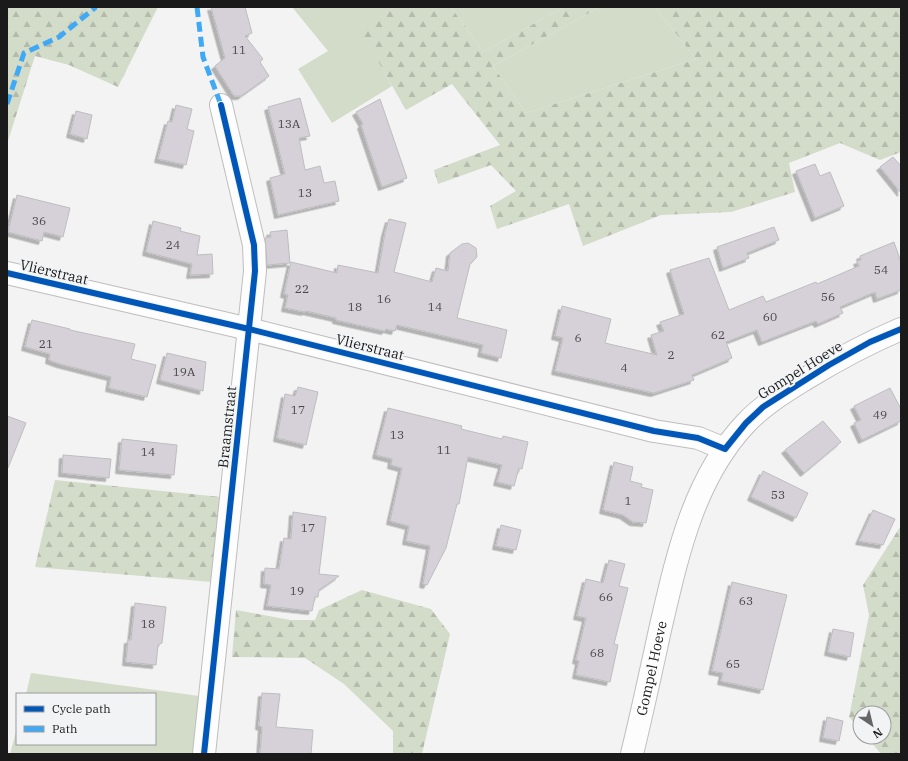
<svg xmlns="http://www.w3.org/2000/svg" width="908" height="761" viewBox="0 0 908 761" font-family="'IBM Plex Serif',serif">
<style>
.grass{fill:#d3dbc9}
.forest{fill:url(#forest-firs)}
.building{fill:#d6d1d9;stroke:#bdbdbe;filter:url(#shadow)}
.lines{fill:none;stroke-linecap:round;stroke-linejoin:round}
.street-casing{stroke:#bebebf;stroke-width:24}
.street{stroke:#fdfdfd;stroke-width:22}
.quiet{stroke:#3fa9f5;stroke-width:5;stroke-dasharray:10 5;stroke-linecap:butt}
.cycleway-casing{stroke:#f2f3f5;stroke-width:8}
.cycleway{stroke:#0057b8;stroke-width:6}
.labels{text-anchor:middle;dominant-baseline:central;stroke-width:4;stroke-linejoin:round;paint-order:stroke}
.number-label{font-size:12px;fill:#49484a}
.street-label{font-size:14px;fill:#1a1a1b;stroke:#f2f3f5}
</style>
<defs>
<pattern id="forest-firs" width="22" height="20" patternUnits="userSpaceOnUse"><rect width="22" height="20" fill="#d3dbc9"/><path d="M5 1l3.5 6h-7zM16 11l3.5 6h-7z" fill="#b5bbac"/></pattern>
<filter id="shadow"><feDropShadow dx="-3.5" dy="3.5" stdDeviation="0" flood-color="#0004"/></filter>
</defs>
<rect width="100%" height="100%" fill="#f3f3f4"/>
<!-- grass -->
<path class="grass" d="M292,7H394L363,33L392,86L332,123L298,69L328,51Z
M451,7H564L483,52Z
M600,7H655L696,59L526,113L493,66Z
M31,673L199,696L195,754H10L17,728V744H155V694H26Z"/>
<!-- forest -->
<path class="forest" d="M7,7H158L118,87L69,65L35,56L7,144Z
M394,7H451L483,52L564,7H600L493,66L526,113L696,59L655,7H901V152L880,160L840,143L789,163L795,192L731,212L661,215L583,246L569,204L497,229L490,206L516,191L491,165L438,184L434,170L500,145L452,84L406,110L362,33Z
M55,480L221,497L212,582L35,567Z
M900,527L901,754H881L867,737H884V713H860V729L849,717L869,615L863,585Z
M362,590L431,609L450,634L422,754H393V731L344,684L305,658L232,657L236,610L290,620H315L319,610Z"/>
<!-- building -->
<path class="building" d="M211,7H245L252,33L245,36L263,59L260,62L269,76L241,96H234L215,66L225,58Z
M300,98L310,136L299,138L305,170L320,166L324,183L335,181L339,201L278,215L270,178L285,174L268,107Z
M380,99L407,178L382,187L361,125L363,124L356,112Z
M176,105L192,109L187,129L194,131L186,165L158,159L168,121L172,122Z
M76,111L92,115L87,139L70,134Z
M893,157L901,166V193L880,167Z
M815,164L820,176L830,172L844,206L815,218L796,171Z
M17,195L70,208L63,237L44,232L42,241L8,232Z
M389,219L406,223L394,272L432,282L436,268L448,271L450,253L462,244L468,243L476,248L477,257L470,264L457,318L507,330L501,358L481,353L483,345L397,325L395,331L386,329L385,331L336,320V318L306,311L305,312L285,308L288,295L284,294L291,262L337,273L338,265L378,273L385,233Z
M153,221L181,228L180,231L200,236L197,255L212,254L213,274L190,275L192,264L146,252Z
M774,227L779,240L747,253L749,258L723,268L717,247Z
M287,230L290,263L267,265L265,238L271,237L270,232Z
M894,242L901,262V290L877,299L875,292L840,307L843,313L818,324L816,321L762,342L757,330L726,342L732,358L692,375L694,380L654,393L555,371L563,338L555,336L562,306L611,319L605,343L657,355L651,335L664,331L660,322L684,314L670,270L709,258L729,310L763,296L766,302L816,282L817,284L859,266L857,261L861,260L860,256Z
M32,320L70,329V330L135,344L131,359L156,365L147,397L109,388L111,377L60,364L49,360L50,354L25,347Z
M167,353L206,362L203,391L160,380Z
M298,387L318,392L306,445L277,438L285,394L295,396Z
M890,388L901,409V421L862,440L854,423L861,420L854,406Z
M388,408L462,426L461,429L502,439L503,436L528,442L522,469L519,468L514,486L497,482L502,465L468,457L459,504H457L446,548L427,585L423,584L430,546L406,541L409,526L390,521L402,468L391,465L392,459L376,455Z
M7,416L26,423L8,468L7,467Z
M823,421L841,442L804,473L785,450Z
M122,439L177,445L174,475L119,470Z
M63,455L111,459L109,478L62,473Z
M614,462L633,467L630,481L642,484L641,487L653,490L646,523L633,522L623,515L603,510Z
M763,471L808,493L796,518L751,497Z
M873,510L895,519L883,545L859,541Z
M293,512L326,517L319,574L339,576L319,590L318,597H315L312,611L267,606L271,585L264,584L265,568L279,569L284,538L291,539Z
M501,525L521,530L516,550L496,546Z
M609,560L625,564L619,586L628,588L614,644L618,645L610,682L576,675L579,661L576,660L586,618L577,616L586,579L603,583Z
M732,582L787,595L763,690L721,681L723,673L712,671Z
M135,603L166,607L162,643L158,645L156,665L126,662L128,640H131Z
M833,629L854,633L850,657L828,652Z
M262,693L280,694L276,727L313,730L311,754H260L262,727L259,726Z
M827,717L843,721L839,741L823,738Z"/>
<g class="lines">
<!-- street casing -->
<g class="street-casing">
<g id="street">
<path d="M7,273L249,329L654,431L698,438L725,449"/>
<path d="M204,754L255,271L254,245L221,105"/>
<path id="s1" d="M632,754C642,713 651,671 660,630C677,557 693,479 746,423C764,404 786,391 807,378C838,359 868,343 901,329"/>
</g>
</g>
<!-- street -->
<use href="#street" class="street"/>
<!-- quiet -->
<path class="quiet" d="M197,7L203,57L221,105
M7,104L24,53L59,37L96,7"/>
<!-- cycleway casing -->
<g class="cycleway-casing">
<path id="cycleway" d="M7,273L249,329L654,431L698,438L725,449L746,423L763,407L829,365L870,342L901,329
M204,754L255,271L254,245L221,105"/>
</g>
<!-- cycleway -->
<use href="#cycleway" class="cycleway"/>
</g>
<g class="labels">
<!-- number labels -->
<g class="number-label">
<text x="239" y="49">11</text>
<text x="289" y="123">13A</text>
<text x="305" y="192">13</text>
<text x="39" y="220">36</text>
<text x="173" y="244">24</text>
<text x="881" y="269">54</text>
<text x="302" y="288">22</text>
<text x="828" y="296">56</text>
<text x="384" y="298">16</text>
<text x="355" y="306">18</text>
<text x="435" y="306">14</text>
<text x="770" y="316">60</text>
<text x="718" y="334">62</text>
<text x="578" y="337">6</text>
<text x="46" y="343">21</text>
<text x="671" y="354">2</text>
<text x="624" y="367">4</text>
<text x="184" y="371">19A</text>
<text x="298" y="409">17</text>
<text x="880" y="414">49</text>
<text x="397" y="434">13</text>
<text x="444" y="449">11</text>
<text x="148" y="451">14</text>
<text x="778" y="494">53</text>
<text x="628" y="500">1</text>
<text x="308" y="527">17</text>
<text x="297" y="590">19</text>
<text x="606" y="596">66</text>
<text x="746" y="600">63</text>
<text x="148" y="623">18</text>
<text x="597" y="652">68</text>
<text x="733" y="663">65</text>
</g>
<!-- street labels -->
<g class="street-label">
<text transform="translate(54 272) rotate(13)">Vlierstraat</text>
<text transform="translate(370 347) rotate(14)">Vlierstraat</text>
<text transform="translate(800 370) rotate(-32)">Gompel Hoeve</text>
<text transform="translate(227 427) rotate(-84)">Braamstraat</text>
<text stroke="none"><textPath href="#s1" startOffset="88">Gompel Hoeve</textPath></text>
</g>
</g>
<!-- border -->
<rect width="908" height="761" fill="none" stroke="#1a1a1b" stroke-width="16"/>
<!-- legend -->
<rect x="16" y="693" width="140" height="52" fill="#f2f3f5" stroke="#9c9c9e"/>
<rect x="24" y="706" width="20" height="6" fill="#0057b8" stroke="#9c9c9e"/>
<text x="52" y="713" font-size="12" fill="#1a1a1b">Cycle path</text>
<rect x="24" y="726" width="20" height="6" fill="#3fa9f5" stroke="#9c9c9e"/>
<text x="52" y="733" font-size="12" fill="#1a1a1b">Path</text>
<!-- north arrow -->
<g transform="translate(872 725) rotate(145)"><circle r="19" fill="#f2f3f5" stroke="#9c9c9e"/>
<path d="M0-3L7 15L0 10L-7 15Z" fill="#666667"/>
<text y="-6" font-size="11" font-weight="bold" text-anchor="middle" fill="#1a1a1b">N</text>
</g>
</svg>
